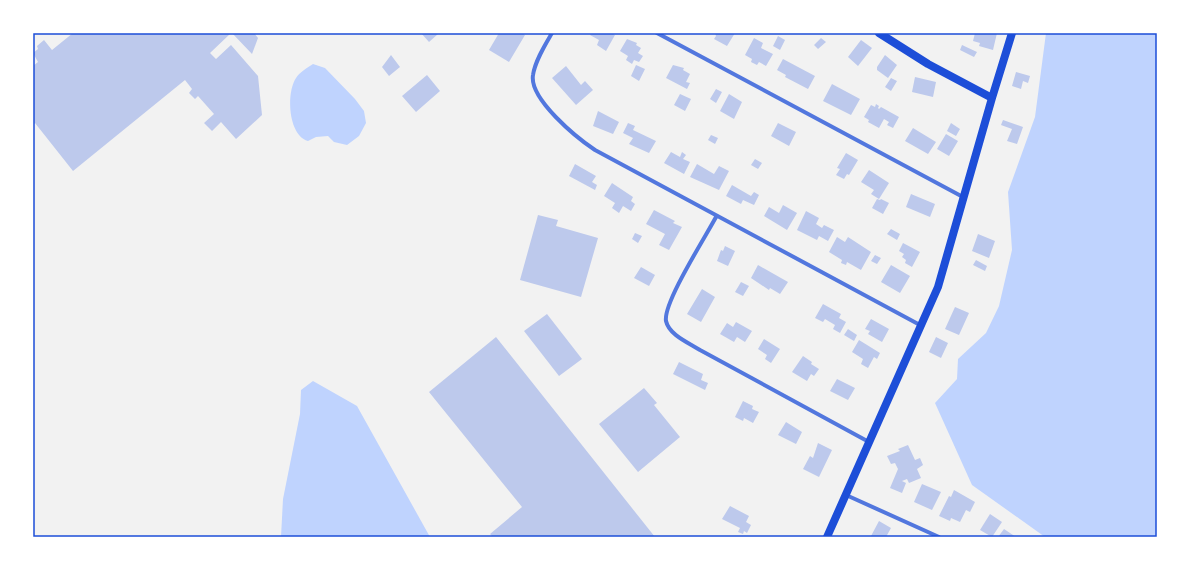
<svg xmlns="http://www.w3.org/2000/svg" width="1190" height="570" viewBox="0 0 1190 570" font-family="'Times New Roman',serif">
<style>
.water{fill:#bfd3fe}
.building{fill:#bdc9ec}
.lines{fill:none;stroke-linecap:round;stroke-linejoin:round}
.minor{stroke:#5277de;stroke-width:4}
.secondary{stroke:#1d4ed8;stroke-width:8}
.neatline{fill:none;stroke:#1d4ed8;stroke-width:1.5}
</style>
<rect width="100%" height="100%" fill="#f2f2f2"/>
<!-- water -->
<path class="water" d="M1046,33H1157V537H1045L972,485L935,403L957,379L958,359L986,333L999,306L1012,250L1008,192L1035,117Z
M313,64L325,68L355,99L364,111L366,123L359,136L347,145L334,142L328,136L316,137L308,141C288,135 286,93 296,78C300,72 307,68 313,64Z
M313,381L357,406L430,537H281L283,499L300,414L301,390Z"/>
<!-- building -->
<path class="building" d="M73,33H231L210,53L216,59L231,45L258,76L262,115L236,139L221,122L212,131L204,123L214,114L198,96L195,99L189,93L192,89L185,80L73,171L35,123L33,125V66L38,62L33,53L38,49L37,46L44,40L52,50Z
M232,33H254L258,38L252,54Z
M421,33H437L438,34L429,42Z
M499,33H522L525,35L509,62L489,50Z
M591,33H611L615,35L606,51L597,45L599,40L590,35Z
M715,33H735L727,46L714,39L716,36Z
M975,33H997L993,50L979,46L980,43L973,41Z
M778,36L785,40L780,50L773,46Z
M754,38L763,43L761,48L773,54L766,66L759,62L757,65L751,62L752,59L745,55Z
M821,38L826,42L818,49L814,45Z
M627,39L637,43L636,45L641,48L638,53L643,56L639,62L634,60L632,64L626,60L628,56L620,51Z
M861,40L872,48L858,66L848,57Z
M962,45L977,52L974,57L960,50Z
M391,55L400,67L389,76L382,67Z
M885,55L897,65L888,78L877,70V67Z
M783,59L815,76L808,89L785,77L786,75L777,70Z
M636,65L645,69L639,81L631,76Z
M673,65L684,68L683,70L690,74L686,82L690,83L687,89L666,78Z
M566,66L581,85L585,81L593,90L576,105L552,78Z
M1016,72L1030,76L1028,83L1023,81L1021,89L1012,86Z
M427,75L440,91L416,112L402,96Z
M915,77L936,82L933,97L912,92Z
M891,78L897,81L891,91L885,87Z
M832,84L860,99L851,115L823,101Z
M716,89L722,92L716,103L710,99Z
M680,94L691,99L685,111L674,105Z
M729,94L742,102L734,119L720,111Z
M876,104L879,106L878,108L879,109L881,107L899,117L893,128L887,125L889,122L884,119L879,128L868,122L869,120L864,117L871,105L875,107Z
M598,111L619,122L613,134L593,126Z
M1003,120L1023,127L1017,144L1007,141L1012,129L1001,125Z
M628,123L635,126L633,130L656,141L649,153L629,144L633,138L623,133Z
M778,123L796,132L789,146L771,136Z
M951,123L960,129L956,136L947,131Z
M913,128L936,142L928,154L905,141Z
M946,134L958,141L949,156L937,149Z
M711,135L718,138L715,144L708,140Z
M671,152L680,157L682,152L686,155L683,159L690,162L684,174L664,163Z
M846,153L858,160L849,175L847,174L844,179L836,175L840,169L837,168Z
M755,159L762,163L758,169L751,165Z
M575,164L596,176L592,182L597,185L595,190L569,176Z
M697,164L714,174L719,166L729,171L719,190L690,177Z
M869,170L889,183L879,199L871,194L874,190L861,182Z
M612,183L633,197L631,201L635,204L631,211L623,206L619,213L612,208L615,203L604,196Z
M732,185L751,196L754,192L759,195L754,205L743,200L741,204L726,196Z
M911,194L935,204L930,217L906,207Z
M877,199L880,200L881,199L889,203L883,214L872,208Z
M783,205L797,213L787,230L764,216L769,207L779,213Z
M654,210L675,221L673,223L682,227L669,250L659,245L665,234L646,224Z
M806,211L819,218L816,224L822,228L824,225L834,230L828,241L819,236L817,240L797,230Z
M538,215L558,220L556,226L598,238L581,297L520,280Z
M891,229L900,234L897,240L887,234Z
M635,233L642,236L638,243L632,239Z
M978,234L995,241L989,258L972,251Z
M837,237L845,242L848,237L871,252L861,270L847,262L846,265L841,263L842,260L829,252Z
M903,243L920,252L912,267L905,263L906,260L902,257L904,254L899,251Z
M725,246L735,251L728,266L717,261L721,250L723,251Z
M875,255L881,258L877,264L871,261Z
M976,260L987,266L985,271L973,265Z
M758,265L788,282L780,294L770,288L769,290L751,278Z
M891,265L910,276L900,293L881,282Z
M641,267L655,275L649,286L634,278Z
M741,282L749,286L743,296L735,292Z
M702,289L715,297L701,322L687,314Z
M823,304L841,314L839,318L846,322L840,333L833,329L835,325L825,319L823,322L815,318Z
M955,307L969,313L959,335L945,329Z
M547,314L582,359L559,376L524,331Z
M871,319L889,329L882,342L868,334L870,331L865,329Z
M736,322L752,331L745,342L737,337L734,342L720,334L727,323L733,327Z
M848,329L857,335L854,341L844,335Z
M496,337L655,537H493L490,534L522,507L429,392Z
M936,337L948,343L941,358L929,352Z
M764,339L780,349L771,363L765,359L767,355L758,349Z
M859,340L880,353L877,359L874,357L868,368L861,364L863,359L852,352Z
M803,356L812,362L811,364L819,369L814,376L811,374L807,381L792,372Z
M679,362L703,374L701,380L708,383L705,390L673,374Z
M837,379L855,388L848,400L830,391Z
M644,388L657,403L654,405L680,437L638,472L599,424Z
M743,401L753,406L752,409L759,412L753,423L744,418L743,421L735,417Z
M786,422L802,432L796,444L778,435Z
M818,443L832,450L819,477L803,469L810,456L813,458Z
M908,445L915,460L920,458L923,465L917,469L921,478L909,483L907,479L902,481L906,483L902,493L890,488L898,469L895,463L891,464L887,456L900,451L898,449Z
M922,484L941,492L932,510L914,502Z
M954,490L975,502L970,512L966,510L960,522L951,518L950,521L939,516L949,496L951,497Z
M730,506L749,516L746,522L751,525L747,533L744,531L743,534L738,532L740,528L722,519Z
M990,514L1002,522L992,537L980,530Z
M879,521L891,528L886,537L871,536Z
M1004,529L1016,537H998Z"/>
<g class="lines">
<!-- minor -->
<path class="minor" d="M552,33C545,45 535,61 533,75C529,99 577,138 595,150L920,325
M657,33L963,197
M716,217C706,236 663,303 666,321C669,335 689,343 700,350L869,442
M846,495L939,537"/>
<!-- secondary -->
<path class="secondary" d="M879,33L928,64L992,98
M827,537L938,287L992,98L1012,33"/>
</g>
<!-- border -->
<rect width="1190" height="570" fill="none" stroke="#ffffff" stroke-width="68"/>
<rect x="34" y="34" width="1122" height="502" class="neatline"/>
</svg>
